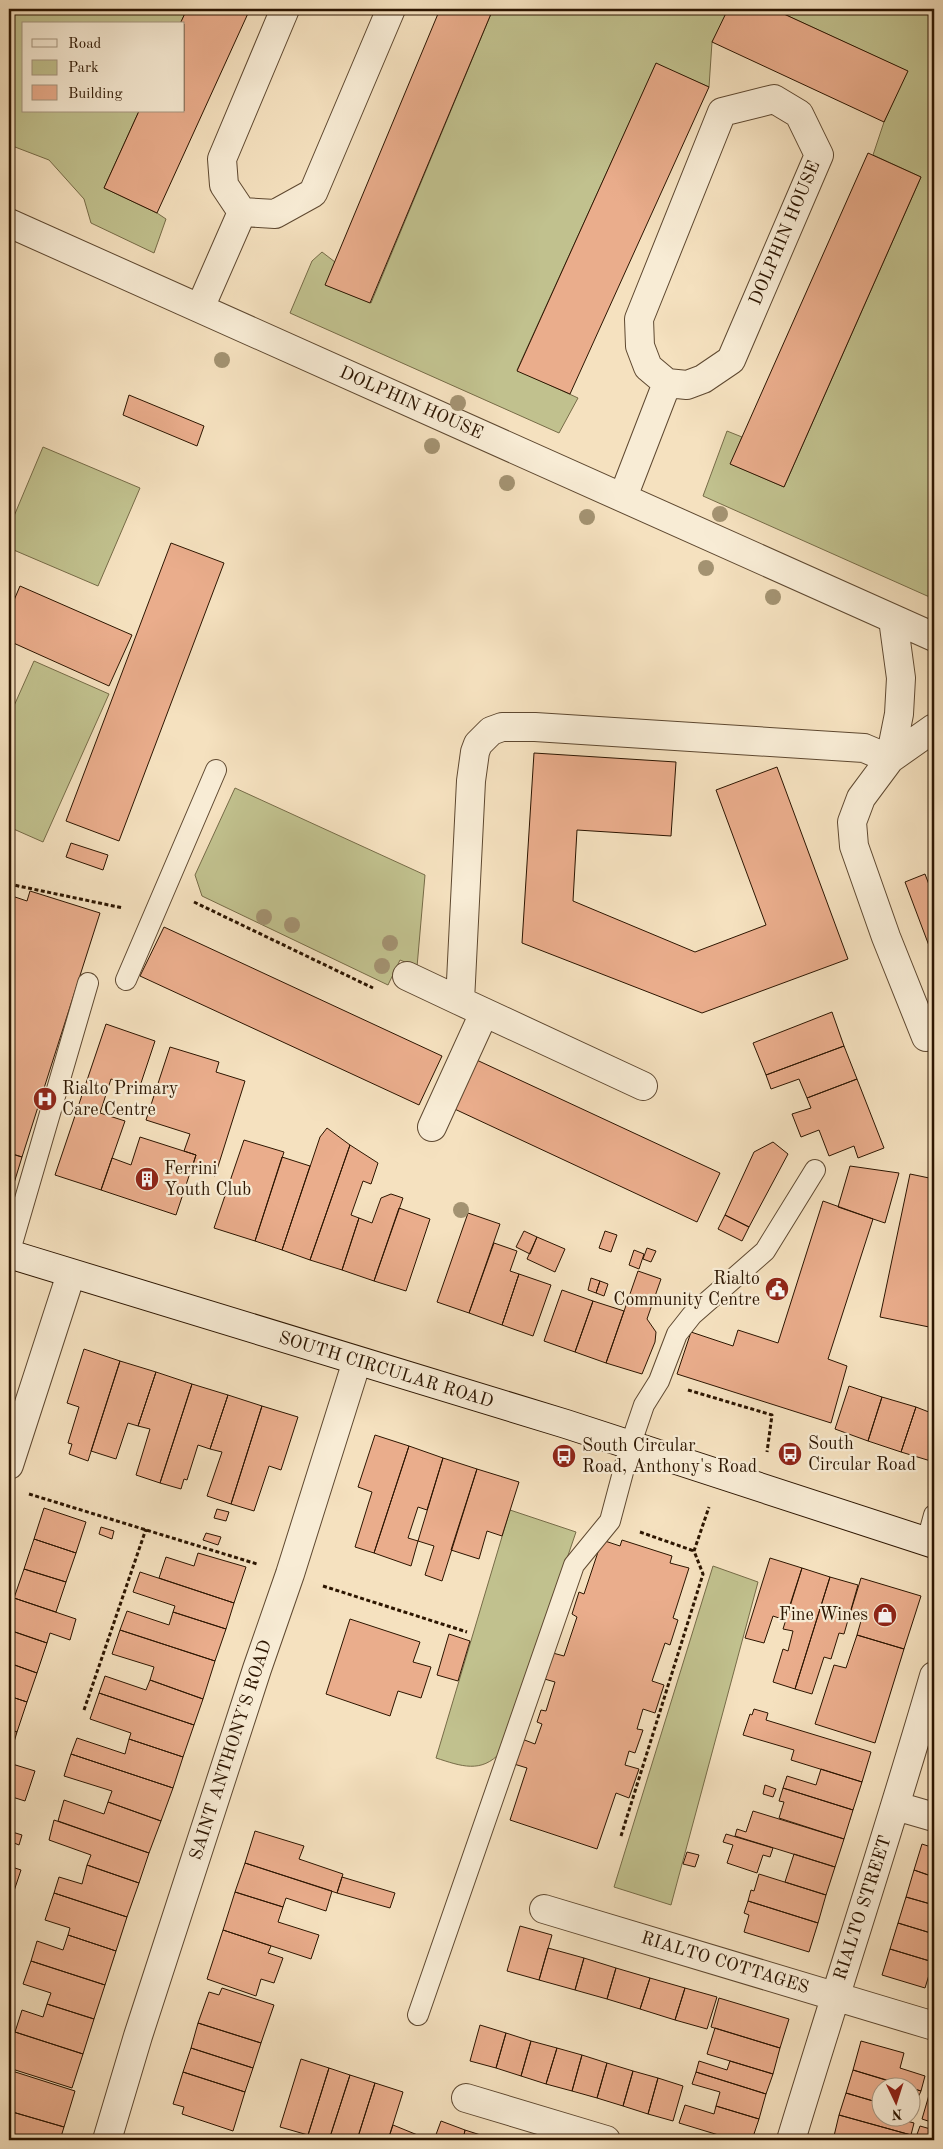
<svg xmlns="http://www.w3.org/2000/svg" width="943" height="2149" viewBox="0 0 943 2149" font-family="'Old Standard TT',serif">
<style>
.green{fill:#c1c18e;stroke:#766b47}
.building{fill:#eaad8c;stroke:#2c1500}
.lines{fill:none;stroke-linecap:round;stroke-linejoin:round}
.lane-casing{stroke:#5e4830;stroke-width:22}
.street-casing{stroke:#5e4830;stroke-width:30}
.secondary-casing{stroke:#2c1500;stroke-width:30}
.path{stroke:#2c1500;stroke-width:3;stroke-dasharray:4 2.5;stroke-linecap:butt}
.lane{stroke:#f8ecd5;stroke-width:20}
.street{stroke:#f8ecd5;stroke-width:28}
.secondary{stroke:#f8ecd5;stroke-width:28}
.tree{fill:#a39271}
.labels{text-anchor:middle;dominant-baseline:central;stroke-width:4.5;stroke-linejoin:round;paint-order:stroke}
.street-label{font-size:18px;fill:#2c1500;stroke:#f8ecd5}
.poi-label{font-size:18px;fill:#2c1500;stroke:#f8ecd5;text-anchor:start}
</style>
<rect width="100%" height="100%" fill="#f5e1bf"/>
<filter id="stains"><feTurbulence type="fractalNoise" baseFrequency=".004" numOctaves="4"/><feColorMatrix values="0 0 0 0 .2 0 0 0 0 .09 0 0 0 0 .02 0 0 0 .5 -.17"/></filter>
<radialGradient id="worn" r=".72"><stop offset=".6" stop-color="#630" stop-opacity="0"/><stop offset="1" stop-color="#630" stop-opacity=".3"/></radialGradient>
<!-- green -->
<path class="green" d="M9,9H187L180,24H24V111H139L104,188L157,213L166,219L154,253L91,223L84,199L49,160L15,147H9Z
M493,9H731L712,42L709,87L656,64L517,370L578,398L559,433L290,313L312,261L322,252L335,262L326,285L371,303Z
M773,9H934V549L932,554L934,555V599L703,496L727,431L742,437L731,464L784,487L921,177L873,155L884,122L907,71Z
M43,447L140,488L98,586L9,548V528Z
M34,661L109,694L43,842L9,827V717Z
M235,788L425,875L417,967L400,960L388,985L202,896L195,875Z
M510,1510L576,1532L501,1752C481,1774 461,1766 436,1758Z
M713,1566L758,1582L671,1905L614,1887Z"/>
<!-- building -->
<path class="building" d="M187,9H250L157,213L104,188L139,111H184V24H180Z
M440,9H493L370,303L325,285Z
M728,9H773L908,71L884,122L712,42Z
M656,63L709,87L570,394L517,371Z
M868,153L921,177L784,487L730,464Z
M129,395L204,426L197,446L123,415Z
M171,543L224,563L119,841L66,821Z
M20,586L132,635L109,686L9,641V612Z
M534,753L676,762L671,836L577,830L573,901L695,952L766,925L716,790L777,767L848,959L702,1013L522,943Z
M71,843L108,855L103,870L66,857Z
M925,874L934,898V959L905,882Z
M30,891L100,913L22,1157L9,1153V895L27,901Z
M164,927L442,1056L419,1105L140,976Z
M832,1012L844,1046L766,1075L753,1043Z
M106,1024L155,1041L139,1089L111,1079L100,1113L125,1121L101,1190L55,1175Z
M844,1046L857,1079L807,1098L799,1079L771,1089L766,1075Z
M170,1047L219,1062L216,1072L245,1081L215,1176L192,1168L196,1155L184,1151L190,1134L146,1120Z
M468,1056L720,1173L697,1222L446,1105Z
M857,1079L884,1148L858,1158L854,1146L829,1156L819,1130L801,1137L792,1114L811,1108L807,1098Z
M327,1128L350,1145L310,1260L282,1250L320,1137Z
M140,1137L196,1155L176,1215L101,1190L112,1158L131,1165Z
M244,1140L284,1152L255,1241L214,1228Z
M773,1142L788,1154L749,1227L725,1215L754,1152Z
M350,1145L378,1163L371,1184L363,1181L351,1215L359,1218L342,1270L310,1260Z
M9,1153L22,1157L11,1193L9,1192Z
M282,1157L310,1166L282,1250L255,1241Z
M850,1166L899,1173L885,1223L838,1207Z
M910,1174L934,1179V1328L880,1317Z
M391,1194L403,1198L374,1281L342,1270L359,1218L372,1223L381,1198Z
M823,1201L873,1219L828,1359L847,1366L831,1423L677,1374L691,1332L733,1346L738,1330L778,1343Z
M399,1208L430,1219L406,1291L374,1281Z
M468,1213L500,1224L469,1313L437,1302Z
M725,1215L749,1227L742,1241L718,1229Z
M524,1231L537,1237L530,1254L516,1247Z
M605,1231L617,1235L611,1252L599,1248Z
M537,1237L565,1249L555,1272L527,1259Z
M494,1243L517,1251L510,1271L519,1274L502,1325L469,1313Z
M647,1248L656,1251L651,1262L643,1259Z
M634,1250L644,1254L639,1269L629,1265Z
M638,1271L661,1279L647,1319L656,1332L655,1342L642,1374L606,1363Z
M519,1274L551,1285L533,1336L502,1325Z
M591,1278L600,1281L596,1293L588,1290Z
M600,1281L608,1284L604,1296L596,1293Z
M562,1290L593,1301L575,1352L544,1341Z
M593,1301L624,1311L606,1363L575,1352Z
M84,1349L120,1361L88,1461L69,1454L72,1444L68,1443L79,1407L67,1403Z
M120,1361L156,1372L138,1426L128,1423L116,1459L91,1451Z
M156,1372L192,1384L160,1483L136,1475L150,1429L138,1426Z
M192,1384L228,1395L210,1449L198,1445L187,1480L184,1479L181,1489L160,1483Z
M849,1386L882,1397L868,1441L835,1429Z
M228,1395L262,1406L231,1504L207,1496L222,1452L210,1449Z
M882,1397L916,1407L901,1452L868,1441Z
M262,1406L298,1417L281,1470L269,1466L254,1511L231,1504Z
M916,1407L934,1414V1462L901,1452Z
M375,1435L409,1446L374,1553L355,1547L372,1492L358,1487Z
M409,1446L443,1458L427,1510L418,1507L408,1538L418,1541L411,1566L374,1553Z
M443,1458L477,1469L442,1581L425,1575L434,1546L418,1541Z
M477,1469L519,1482L502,1536L487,1531L479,1559L451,1550Z
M44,1508L86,1522L76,1553L34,1539Z
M217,1509L229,1512L226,1521L214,1518Z
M101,1527L114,1531L112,1539L99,1534Z
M206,1533L221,1537L218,1545L203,1540Z
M34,1539L76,1553L66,1582L24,1569Z
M602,1540L620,1546L622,1540L672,1556L670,1563L689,1568L673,1618L678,1620L670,1645L665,1643L652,1681L664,1685L655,1713L643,1709L637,1729L643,1730L635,1753L629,1751L625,1765L639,1769L629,1798L616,1793L597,1849L510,1820L527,1768L514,1764L522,1739L535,1744L542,1724L537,1722L541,1710L546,1711L555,1682L541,1678L549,1652L564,1656L577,1617L572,1614L579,1592L584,1594Z
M198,1553L246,1567L234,1603L159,1578L166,1557L194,1566Z
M770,1558L802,1568L785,1620L773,1616L764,1643L745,1638Z
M802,1568L830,1577L795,1689L773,1682L783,1649L788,1651L793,1631L783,1629Z
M24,1569L66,1582L56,1612L14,1598Z
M140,1572L234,1603L226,1629L173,1612L175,1606L133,1592Z
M830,1577L858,1585L844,1634L839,1633L831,1659L824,1657L812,1694L795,1689Z
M861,1578L921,1596L904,1649L857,1635L861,1621L849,1617Z
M14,1598L76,1619L70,1640L50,1633L47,1643L9,1630V1614Z
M127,1611L169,1625L173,1612L226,1629L215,1661L120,1630Z
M350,1619L420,1642L413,1662L431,1667L421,1698L398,1691L390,1716L326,1694Z
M9,1630L47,1643L37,1673L9,1663Z
M120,1630L215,1661L203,1699L150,1680L154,1667L112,1654Z
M449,1634L470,1641L458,1681L437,1675Z
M857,1635L904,1649L875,1743L815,1724L834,1665L846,1668Z
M9,1663L37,1673L27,1702L9,1696Z
M105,1676L146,1690L150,1680L203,1699L194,1725L99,1693Z
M99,1693L194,1725L183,1757L129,1739L131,1733L90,1719Z
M9,1696L27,1702L17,1732L9,1729Z
M754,1709L768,1713L766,1720L871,1752L862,1782L791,1760L794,1750L743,1735L750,1714L752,1715Z
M9,1729L17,1732L9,1759Z
M77,1738L125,1754L129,1739L183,1757L173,1788L71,1754Z
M71,1754L173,1788L161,1821L108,1802L112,1791L64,1776Z
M9,1763L35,1771L25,1801L9,1796Z
M821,1769L862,1782L853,1810L783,1788L787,1776L816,1785Z
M765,1785L776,1789L773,1797L763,1794Z
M783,1788L853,1810L844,1839L779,1818L784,1802L779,1801Z
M64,1800L104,1814L108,1802L161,1821L149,1853L58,1821Z
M753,1811L844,1839L835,1867L735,1836L737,1829L746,1832Z
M54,1820L149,1853L139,1883L87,1865L91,1855L49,1840Z
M9,1831L22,1835L19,1845L9,1841Z
M255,1831L304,1846L299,1859L343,1874L337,1893L245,1863Z
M726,1834L773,1848L770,1857L763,1855L757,1873L727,1863L733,1845L723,1842Z
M922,1844L934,1848V1877L914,1870Z
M687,1852L699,1855L695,1867L683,1864Z
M794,1854L835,1867L826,1895L785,1882Z
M245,1863L332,1891L326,1911L286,1898L283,1907L235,1892Z
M87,1865L139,1883L127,1917L54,1893L59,1877L82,1884Z
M9,1866L21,1870L12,1897L9,1896Z
M914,1870L934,1877V1905L906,1897Z
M759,1874L826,1895L818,1923L748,1901L751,1890L754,1891Z
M342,1877L395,1893L390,1908L337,1893Z
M235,1892L283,1907L278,1922L319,1935L311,1959L223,1930Z
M54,1893L127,1917L116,1951L68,1935L70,1928L45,1920Z
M906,1897L934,1905V1934L898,1923Z
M748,1901L818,1923L809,1952L744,1932L749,1915L744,1913Z
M898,1923L934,1934L933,1962L890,1949Z
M520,1926L552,1935L539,1980L507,1971Z
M223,1930L271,1946L268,1953L283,1958L274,1983L261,1979L256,1996L207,1979Z
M68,1935L116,1951L105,1985L31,1961L37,1941L63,1950Z
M548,1948L584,1958L575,1990L539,1980Z
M890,1949L933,1962L925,1988L882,1975Z
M584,1958L616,1968L607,1999L575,1990Z
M31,1961L105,1985L94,2019L47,2004L51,1993L23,1984Z
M616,1968L650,1978L640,2009L607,1999Z
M650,1978L685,1988L675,2020L640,2009Z
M222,1988L274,2005L261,2043L198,2023L209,1992L219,1995Z
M685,1988L717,1997L707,2029L675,2020Z
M719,1998L789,2019L780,2048L711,2027Z
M47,2004L94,2019L83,2054L15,2032L22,2010L43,2017Z
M198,2023L261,2043L253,2068L191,2048Z
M480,2025L506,2033L496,2068L470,2061Z
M715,2028L780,2048L773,2074L707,2054Z
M15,2032L83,2054L72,2088L9,2068V2051Z
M506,2033L531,2041L521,2076L496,2068Z
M531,2041L557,2048L546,2084L521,2076Z
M861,2041L904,2053L900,2068L925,2076L921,2091L853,2070Z
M191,2048L253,2068L245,2092L183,2072Z
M557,2048L582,2055L572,2091L546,2084Z
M582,2055L607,2063L597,2098L572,2091Z
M301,2059L329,2068L308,2135L280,2127Z
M699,2061L727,2070L730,2061L773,2074L766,2094L696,2072Z
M607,2063L633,2071L623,2106L597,2098Z
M329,2068L350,2075L329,2140H323L308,2135Z
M9,2070L75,2091L64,2127L9,2111Z
M853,2070L907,2086H880V2103L846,2093Z
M633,2071L658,2078L648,2114L623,2106Z
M183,2072L245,2092L233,2131L182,2114L184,2107L173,2104Z
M696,2072L766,2094L759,2119L716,2106L720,2092L692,2084Z
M350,2075L375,2083L357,2140H329Z
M658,2078L683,2086L673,2121L648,2114Z
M934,2078V2123L922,2119Z
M375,2083L403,2092L388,2140H357Z
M910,2088L921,2091L917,2100L910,2098Z
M846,2093L880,2103V2116H904L903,2120L914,2123L911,2135L839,2115Z
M685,2105L714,2114L716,2106L759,2119L752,2140H735L679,2123Z
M9,2111L64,2127L60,2140H9Z
M839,2115L911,2135L909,2140H849L834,2136Z
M441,2121L465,2130L463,2140H434Z
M393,2125L420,2136L418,2140H388Z
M920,2126L934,2130V2140H915Z
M465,2130L493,2139L492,2140H463Z
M834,2136L849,2140H832Z"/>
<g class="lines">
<!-- lane casing -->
<g class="lane-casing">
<path id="lane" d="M126,980L216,770
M9,1254L88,983
M927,1541L934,1515
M418,2015L574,1565L610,1521L630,1446L644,1405L659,1381L677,1334L692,1315L765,1251L815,1170"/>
</g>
<!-- street casing -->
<g class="street-casing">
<path id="street" d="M242,212L275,214L313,193L391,9
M242,212L224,185L222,159L285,9
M9,223L934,637
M200,308L242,212
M623,497L667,383L648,367L640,346L639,319L722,112L774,99L799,114L819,155L731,360L703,379L687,385L667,383
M893,619L901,678L899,714L890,759L861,798L852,822L854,846L886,937L926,1037L934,1034
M890,759L934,728
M407,976L460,1001
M643,1086L460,1001L471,781L475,752L478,744L491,731L502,727H535L864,748L890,759
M432,1127L484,1013
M9,1465L71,1274
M896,1806L934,1817
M544,1909L934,2026
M466,2098L606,2140
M107,2140L138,2036L257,1669L290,1574L357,1361
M791,2140C838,1985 889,1831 934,1676"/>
</g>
<!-- secondary casing -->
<g class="secondary-casing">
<path id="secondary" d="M9,1254L566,1424L934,1544"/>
</g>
<!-- path -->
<path class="path" d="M9,884L123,908
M194,902L373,988
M688,1390L772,1415L767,1452
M29,1494L257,1564
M640,1532L694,1551
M323,1586L467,1632
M84,1710L146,1529
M621,1836L703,1574L694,1551L709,1507"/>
<!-- lane -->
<use href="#lane" class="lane"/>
<!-- street -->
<use href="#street" class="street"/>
<!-- secondary -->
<use href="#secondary" class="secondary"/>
</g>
<!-- trees -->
<g class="tree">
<circle cx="222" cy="360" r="8"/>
<circle cx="458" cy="403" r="8"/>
<circle cx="432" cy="446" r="8"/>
<circle cx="507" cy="483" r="8"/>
<circle cx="720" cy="514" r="8"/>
<circle cx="587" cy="517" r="8"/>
<circle cx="706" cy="568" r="8"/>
<circle cx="773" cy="597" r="8"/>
<circle cx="264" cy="917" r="8"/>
<circle cx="292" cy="925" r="8"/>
<circle cx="390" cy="943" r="8"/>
<circle cx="382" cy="966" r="8"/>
<circle cx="461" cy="1210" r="8"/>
</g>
<!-- icons -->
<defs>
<g id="hospital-disc" transform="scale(1.25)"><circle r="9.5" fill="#8f2418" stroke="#f8ecd5"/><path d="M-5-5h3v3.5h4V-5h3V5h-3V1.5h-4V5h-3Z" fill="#fff"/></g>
<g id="building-disc" transform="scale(1.25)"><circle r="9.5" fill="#8f2418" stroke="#f8ecd5"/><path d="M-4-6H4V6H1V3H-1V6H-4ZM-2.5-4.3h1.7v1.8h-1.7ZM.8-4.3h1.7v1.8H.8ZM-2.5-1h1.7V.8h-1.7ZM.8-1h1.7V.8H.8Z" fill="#fff"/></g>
<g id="civic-disc" transform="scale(1.25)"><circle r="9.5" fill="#8f2418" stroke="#f8ecd5"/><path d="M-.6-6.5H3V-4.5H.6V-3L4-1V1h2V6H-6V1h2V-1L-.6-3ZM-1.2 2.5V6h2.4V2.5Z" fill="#fff"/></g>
<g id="bus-disc" transform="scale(1.25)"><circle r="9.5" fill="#8f2418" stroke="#f8ecd5"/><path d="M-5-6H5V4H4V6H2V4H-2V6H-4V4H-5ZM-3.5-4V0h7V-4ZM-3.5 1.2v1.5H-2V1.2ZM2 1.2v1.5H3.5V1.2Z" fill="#fff"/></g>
<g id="shop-disc" transform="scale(1.25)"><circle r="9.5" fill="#8f2418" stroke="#f8ecd5"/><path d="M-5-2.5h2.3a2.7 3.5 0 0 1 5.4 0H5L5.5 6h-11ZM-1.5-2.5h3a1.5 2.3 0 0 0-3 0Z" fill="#fff"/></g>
</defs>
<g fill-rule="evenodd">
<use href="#hospital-disc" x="45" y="1099"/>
<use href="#building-disc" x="147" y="1179"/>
<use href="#civic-disc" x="777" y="1289"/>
<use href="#bus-disc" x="790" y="1454"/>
<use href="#bus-disc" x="564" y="1456"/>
<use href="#shop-disc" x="885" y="1615"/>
</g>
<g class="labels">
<!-- street labels -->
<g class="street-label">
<text transform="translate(785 233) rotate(-67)">DOLPHIN HOUSE</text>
<text transform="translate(411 403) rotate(24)">DOLPHIN HOUSE</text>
<text transform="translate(386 1370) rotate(17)">SOUTH CIRCULAR ROAD</text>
<text transform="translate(231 1750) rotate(-72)">SAINT ANTHONY'S ROAD</text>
<text transform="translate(863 1908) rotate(-72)">RIALTO STREET</text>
<text transform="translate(725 1963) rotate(17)">RIALTO COTTAGES</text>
</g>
<!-- poi labels -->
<g class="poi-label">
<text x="62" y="1089">Rialto Primary<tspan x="62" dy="21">Care Centre</tspan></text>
<text x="164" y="1169">Ferrini<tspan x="164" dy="21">Youth Club</tspan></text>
<text x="760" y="1279" text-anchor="end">Rialto<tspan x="760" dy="21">Community Centre</tspan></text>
<text x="808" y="1444">South<tspan x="808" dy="21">Circular Road</tspan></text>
<text x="582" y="1446">South Circular<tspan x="582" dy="21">Road, Anthony's Road</tspan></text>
<text x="868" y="1615" text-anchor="end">Fine Wines</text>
</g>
</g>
<!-- margin -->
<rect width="943" height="2149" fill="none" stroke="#f5e1bf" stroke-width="30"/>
<rect x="10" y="10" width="923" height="2129" fill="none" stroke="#2c1500" stroke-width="2.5"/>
<rect x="15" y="15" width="913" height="2119" fill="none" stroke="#2c1500"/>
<!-- legend -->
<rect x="22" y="22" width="162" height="90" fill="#f8ecd5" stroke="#a69680"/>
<rect x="32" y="39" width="25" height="8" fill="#f8ecd5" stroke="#a69680"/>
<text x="68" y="48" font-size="15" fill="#2c1500">Road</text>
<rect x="32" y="60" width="25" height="15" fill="#c1c18e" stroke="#a69680"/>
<text x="68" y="72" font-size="15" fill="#2c1500">Park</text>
<rect x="32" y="85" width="25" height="15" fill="#eaad8c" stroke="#a69680"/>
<text x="68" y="98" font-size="15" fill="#2c1500">Building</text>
<!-- north arrow -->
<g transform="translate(896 2102) rotate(176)"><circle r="24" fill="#f8ecd5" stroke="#a69680"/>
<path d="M0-4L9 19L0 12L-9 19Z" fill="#8f2418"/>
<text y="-8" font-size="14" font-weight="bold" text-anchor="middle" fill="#2c1500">N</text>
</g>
<rect width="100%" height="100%" filter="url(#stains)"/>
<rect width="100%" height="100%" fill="url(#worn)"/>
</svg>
